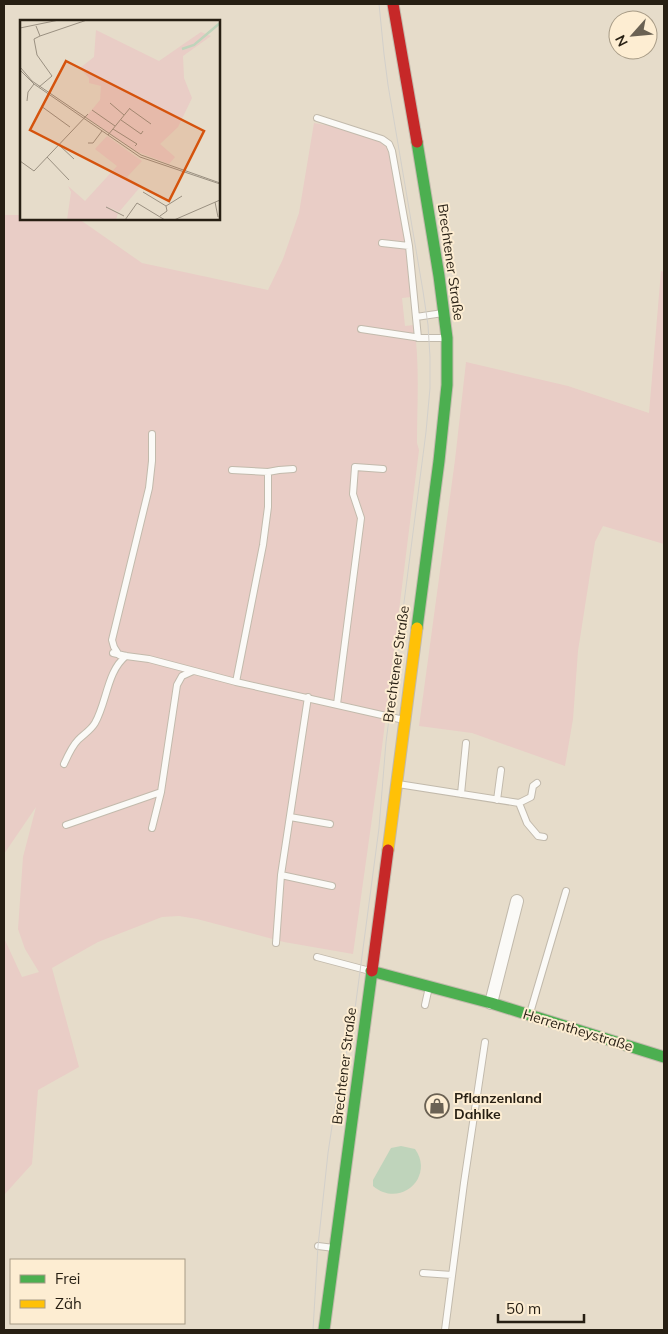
<svg xmlns="http://www.w3.org/2000/svg" width="668" height="1334" viewBox="0 0 668 1334" font-family="Mulish,sans-serif">
<style>
.green{fill:#e9cdc6}
.water{fill:#bfd4bb}
.lines{fill:none;stroke-linecap:round;stroke-linejoin:round}
.lane-casing{stroke:#c2baac;stroke-width:8}
.street-casing{stroke:#c2baac;stroke-width:14}
.fast-casing{stroke:#c2baac;stroke-width:13}
.slow-casing{stroke:#c2baac;stroke-width:13}
.jam-casing{stroke:#c2baac;stroke-width:13}
.lane{stroke:#fbfaf7;stroke-width:6}
.street{stroke:#fbfaf7;stroke-width:12}
.fast{stroke:#4caf50;stroke-width:11}
.slow{stroke:#ffc107;stroke-width:11}
.jam{stroke:#c62828;stroke-width:11}
.tram{stroke:#d3d0ca;stroke-width:1}
.labels{text-anchor:middle;dominant-baseline:central;stroke-width:4;stroke-linejoin:round;paint-order:stroke}
.street-label{font-size:14px;fill:#271f13;stroke:#fdedd2}
.poi-label{font-size:14px;font-weight:bold;fill:#271f13;stroke:#fdedd2;text-anchor:start}
.inset-river{fill:none;stroke:#bfd4bb;stroke-width:2.5}
.inset-road{fill:none;stroke:#9a9081;stroke-width:1}
.view{fill:#d5530d;fill-opacity:0.15;stroke:#d5530d;stroke-width:2.5}
.inset-edge{fill:none;stroke:#271f13;stroke-width:2.5}
</style>
<rect width="100%" height="100%" fill="#e6dcca"/>
<!-- green -->
<path class="green" d="M333,120L386,139L407,251L411,297L402,298L405,326L414,325C420,364 417,403 417,443L419,450L382,747L353,954L284,942L197,919L179,916L162,917L98,942L52,968L79,1067L38,1090L32,1164L4,1195V938L22,977L39,972L25,949L18,929L23,857L36,807L4,854V215H21V219H79L142,263L268,290L283,259L299,213L314,123L331,126Z
M661,271L664,272V544L603,526L595,542L578,651L573,719L565,766L472,733L419,726L455,460L466,362L568,386L649,413Z"/>
<!-- water -->
<path class="water" d="M401,1146L415,1149C435,1177 400,1209 373,1186V1180L391,1148Z"/>
<g class="lines">
<!-- lane casing -->
<g class="lane-casing">
<path id="lane" d="M317,118L382,139L389,144L392,151L409,246L418,338
M382,243L409,246
M416,317L443,313
M361,329L421,338H445
M232,470L268,472V507L263,545L236,682
M268,472L279,470L293,469
M113,653L126,656L149,659L236,682L404,720
M119,655L114,647L112,640L149,488L152,461V434
M337,704L361,518L353,494L355,467L383,469
M64,764C68,755 72,746 78,740C84,734 91,730 95,723C107,702 107,671 126,656
M398,784L519,803L527,823L538,836L544,837
M461,794L466,743
M497,800L501,770
M519,803L531,797L533,786L537,783
M290,817L330,824
M66,825L161,792
M152,828L161,792L177,685L182,676L193,671
M281,875L332,886
M276,943L281,875L308,697
M317,957L370,971
M425,1005L429,987
M530,1013L566,891
M318,1246L334,1248
M423,1273L452,1275
M445,1330L464,1183L485,1042"/>
</g>
<!-- street casing -->
<g class="street-casing">
<path id="street" d="M491,1003L517,901"/>
</g>
<!-- fast casing -->
<g class="fast-casing">
<path id="fast" d="M417,628L439,461L447,385V338L439,276L417,142
M371,971L491,1003L664,1057
M324,1330L372,971"/>
</g>
<!-- slow casing -->
<g class="slow-casing">
<path id="slow" d="M388,850L417,628"/>
</g>
<!-- jam casing -->
<g class="jam-casing">
<path id="jam" d="M393,4L417,142
M372,971L388,850"/>
</g>
<!-- lane -->
<use href="#lane" class="lane"/>
<!-- street -->
<use href="#street" class="street"/>
<!-- fast -->
<use href="#fast" class="fast"/>
<!-- slow -->
<use href="#slow" class="slow"/>
<!-- jam -->
<use href="#jam" class="jam"/>
<!-- tram -->
<path class="tram" d="M313,1330L318,1246L328,1153L337,1093L351,1032L355,1009L379,828L386,742L426,432L430,388V357L428,325L423,291L388,85L384,54L379,4"/>
</g>
<!-- icons -->
<defs>
<g id="shop-ring" transform="scale(1.25)"><circle r="9.5" fill="#fdedd2" stroke="#6a6153" stroke-width="1.5"/><path d="M-5-2.5h2.3a2.7 3.5 0 0 1 5.4 0H5L5.5 6h-11ZM-1.5-2.5h3a1.5 2.3 0 0 0-3 0Z" fill="#6a6153"/></g>
</defs>
<g fill-rule="evenodd">
<use href="#shop-ring" x="437" y="1106"/>
</g>
<g class="labels">
<!-- street labels -->
<g class="street-label">
<text transform="translate(451 262) rotate(82)">Brechtener Straße</text>
<text transform="translate(396 664) rotate(-82)">Brechtener Straße</text>
<text transform="translate(578 1030) rotate(17)">Herrentheystraße</text>
<text transform="translate(344 1066) rotate(-83)">Brechtener Straße</text>
</g>
<!-- poi labels -->
<g class="poi-label">
<text x="454" y="1098">Pflanzenland<tspan x="454" dy="16">Dahlke</tspan></text>
</g>
</g>
<!-- overview -->
<g transform="translate(20 20)">
<rect width="200" height="200" fill="#e6dcca"/>
<path d="M76,10L139,41L181,12L191,16L163,36L164,58L172,78L158,107L140,124L155,137L149,144L115,131L66,97L80,80L81,66L69,63V58L60,48L74,37ZM87,116L122,141L107,157L121,166L99,192L89,187L98,193L96,200H47L51,172L48,166L65,181L97,146L75,129Z" fill="#e9cdc6"/>
<path class="inset-river" d="M162,29L174,25L200,3"/>
<path class="inset-road" d="M16,6L20,16L67,0M0,8L39,0M0,47L12,61L121,135L200,163M0,50L14,64L120,137L200,164M19,67L32,56L17,35L14,19L20,16M7,81L8,72L14,64M90,83L104,95M21,86L50,107M110,89L131,104M72,90L95,106M101,100L121,114L123,111M93,109L117,124L115,126M88,115L110,88M68,123H73L82,111M39,125L54,139M27,137L49,160M0,141L14,151L68,94M123,172L146,186L147,191L140,196M195,182L198,197M146,186L162,176M86,187L104,196M105,200L117,183L145,200M154,200L200,180"/>
<path class="view" d="M46,41L184,111L149,181L10,110Z"/>
<rect width="200" height="200" class="inset-edge"/>
</g>
<!-- border -->
<rect width="668" height="1334" fill="none" stroke="#271f13" stroke-width="10"/>
<!-- legend -->
<rect x="10" y="1259" width="175" height="65" fill="#fdedd2" stroke="#a79b86"/>
<rect x="20" y="1275" width="25" height="8" fill="#4caf50" stroke="#a79b86"/>
<text x="55" y="1284" font-size="15" fill="#271f13">Frei</text>
<rect x="20" y="1300" width="25" height="8" fill="#ffc107" stroke="#a79b86"/>
<text x="55" y="1309" font-size="15" fill="#271f13">Zäh</text>
<!-- north arrow -->
<g transform="translate(633 35) rotate(243)"><circle r="24" fill="#fdedd2" stroke="#a79b86"/>
<path d="M0-4L9 19L0 12L-9 19Z" fill="#6a6153"/>
<text y="-8" font-size="14" font-weight="bold" text-anchor="middle" fill="#271f13">N</text>
</g>
<!-- scale -->
<path d="M498 1314v8h86v-8" fill="none" stroke="#271f13" stroke-width="2.5"/>
<text x="506" y="1314" font-size="15" fill="#271f13" stroke="#fdedd2" stroke-width="4" paint-order="stroke">50 m</text>
</svg>
